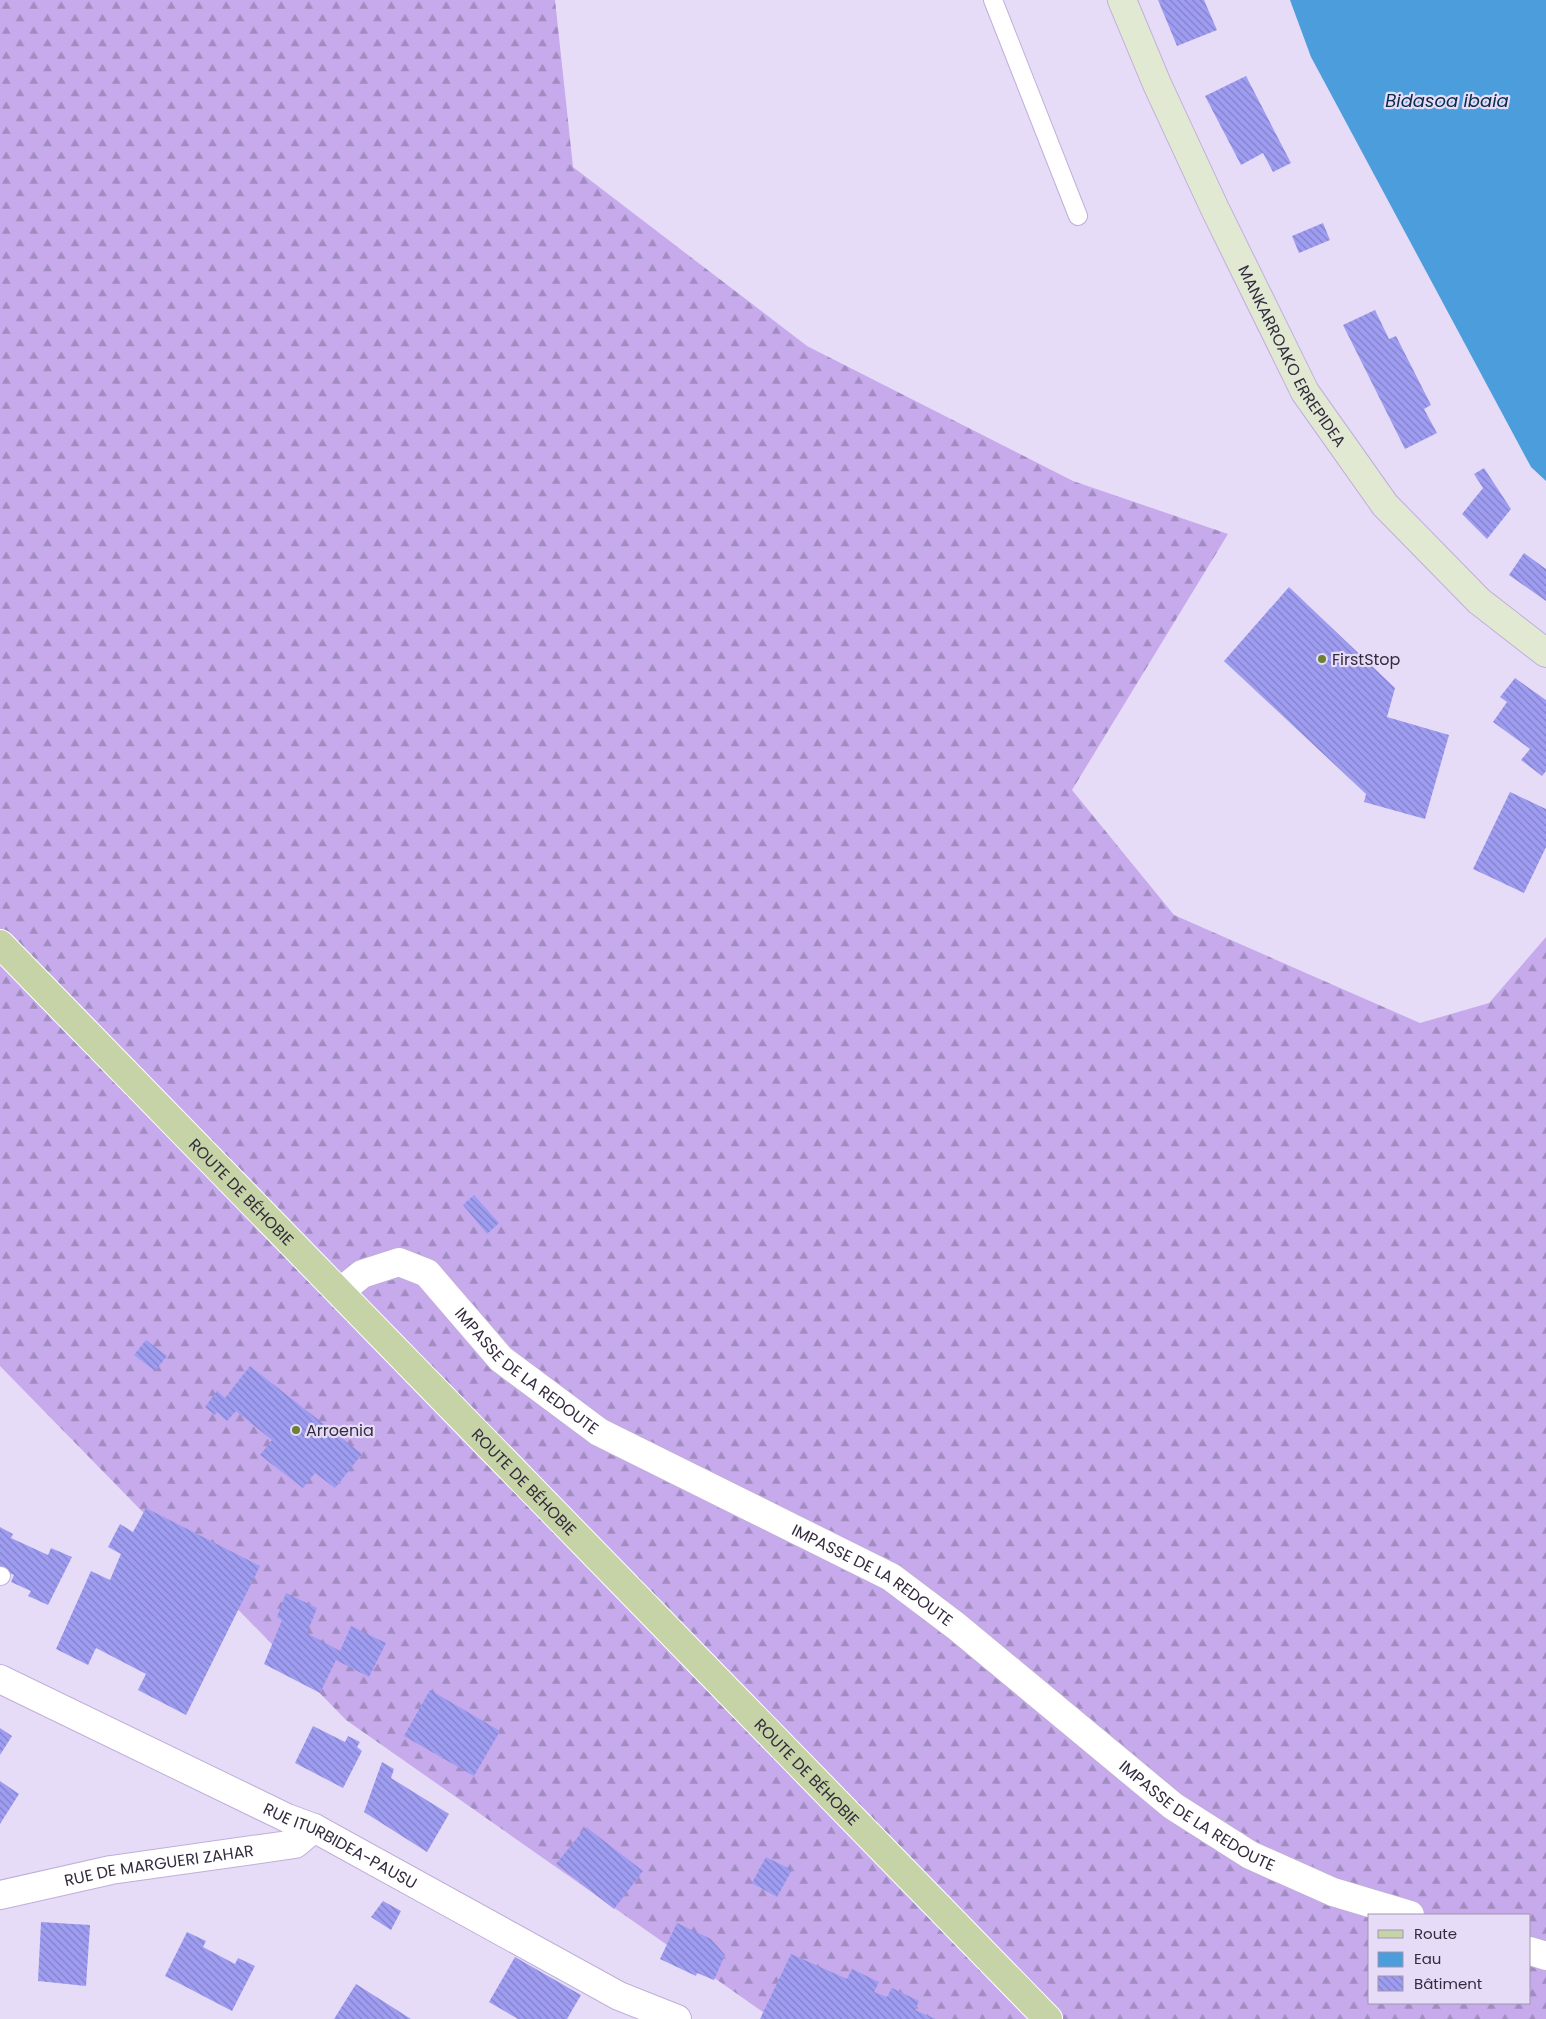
<svg xmlns="http://www.w3.org/2000/svg" width="1546" height="2019" viewBox="0 0 1546 2019" font-family="Poppins,sans-serif">
<style>
.forest{fill:url(#forest-firs);fill-rule:evenodd}
.water{fill:#4b9ddb}
.building{fill:url(#building-back-hatch)}
.lines{fill:none;stroke-linecap:round;stroke-linejoin:round}
.lane-casing{stroke:#c0aeda;stroke-width:20}
.street-casing{stroke:#c0aeda;stroke-width:30}
.secondary-casing{stroke:#c0aeda;stroke-width:30}
.primary-casing{stroke:#fff;stroke-width:30}
.lane{stroke:#fff;stroke-width:18}
.street{stroke:#fff;stroke-width:28}
.secondary{stroke:#e2e9d3;stroke-width:28}
.primary{stroke:#c5d3a6;stroke-width:28}
.poi-dot{fill:#6b8234;stroke:#e7dcf8;stroke-width:2}
.labels{text-anchor:middle;dominant-baseline:central;stroke-width:4.5;stroke-linejoin:round;paint-order:stroke}
.street-label{font-size:16px;fill:#332c3e;stroke:#e7dcf8}
.poi-label{font-size:16px;fill:#332c3e;stroke:#e7dcf8;text-anchor:start}
.water-label{font-size:18px;font-style:italic;fill:#092d46;stroke:#e7dcf8}
</style>
<defs>
<pattern id="forest-firs" width="22" height="20" patternUnits="userSpaceOnUse" patternTransform="scale(1.25)"><rect width="22" height="20" fill="#c6aaec"/><path d="M5 1l3.5 6h-7zM16 11l3.5 6h-7z" fill="#a18bc1"/></pattern>
<pattern id="building-back-hatch" width="6" height="6" patternUnits="userSpaceOnUse" patternTransform="scale(1.25)"><rect width="6" height="6" fill="#9f9df2"/><path d="M-1 5l2 2M0 0l6 6M5-1l2 2" fill="none" stroke="#8280c5"/></pattern>
</defs>
<rect width="100%" height="100%" fill="#e7dcf8"/>
<!-- forest -->
<path class="forest" d="M0,0H555L573,167L807,346L1073,481L1228,534L1072,790L1174,915L1420,1023L1489,1003L1546,937V2019H773L346,1720L0,1366ZM1370,1915H1530V2003H1370Z"/>
<!-- water -->
<path class="water" d="M1290,0H1546V481L1531,467L1311,57Z"/>
<!-- building -->
<path class="building" d="M1158,0H1204L1217,30L1177,46Z
M1246,76L1291,163L1273,172L1263,153L1241,165L1205,96Z
M1323,223L1330,240L1299,253L1292,236Z
M1375,310L1389,339L1396,336L1431,405L1424,409L1437,433L1405,449L1343,325Z
M1484,468L1511,509L1487,539L1462,514L1483,488L1474,474Z
M1524,553L1546,569V601L1509,575Z
M1289,587L1395,688L1387,717L1449,735L1425,819L1364,802L1366,794L1224,661Z
M1515,678L1546,700V771L1542,776L1521,760L1530,749L1493,722L1507,702L1500,697Z
M1510,792L1546,809V847L1524,893L1473,869Z
M474,1195L499,1223L487,1234L463,1205Z
M146,1340L167,1356L155,1371L134,1355Z
M250,1366L362,1454L335,1488L315,1473L303,1488L260,1455L272,1440L236,1411L227,1421L217,1412L215,1415L205,1407L217,1391L225,1398Z
M146,1508L260,1566L186,1715L138,1690L146,1674L96,1648L88,1665L56,1649L91,1571L110,1580L121,1554L108,1547L120,1524L133,1532Z
M0,1527L13,1534L11,1538L48,1555L51,1548L72,1557L48,1605L28,1596L31,1591L11,1582L14,1575L0,1569Z
M286,1593L317,1608L307,1633L340,1651L351,1626L386,1643L369,1677L336,1660L320,1693L264,1664L282,1620L277,1617Z
M430,1690L500,1731L474,1776L404,1736Z
M313,1726L345,1742L348,1736L360,1742L357,1747L362,1751L343,1788L295,1763Z
M0,1728L12,1736L0,1755Z
M382,1762L394,1769L391,1778L449,1814L427,1852L364,1812Z
M0,1781L19,1794L0,1824Z
M586,1827L643,1871L614,1909L556,1864Z
M766,1857L792,1870L777,1897L752,1883Z
M383,1901L401,1911L391,1930L371,1917Z
M41,1922L90,1925L86,1986L38,1981Z
M677,1923L711,1939L725,1955L714,1980L697,1973L696,1976L660,1959Z
M187,1932L206,1941L203,1947L235,1964L238,1958L255,1966L232,2011L165,1976Z
M791,1954L847,1979L852,1969L879,1982L874,1992L887,1997L892,1988L919,2001L915,2010L936,2019H760Z
M515,1957L581,1995L567,2019H518L489,2002Z
M356,1984L411,2019H334Z"/>
<g class="lines">
<!-- lane casing -->
<g class="lane-casing">
<path id="lane" d="M993,0L1078,216
M0,1576H1"/>
</g>
<!-- street casing -->
<g class="street-casing">
<g id="street">
<path id="s1" d="M340,1292L362,1274L399,1262L427,1273L501,1359L599,1432L891,1577L956,1626L1173,1806L1250,1855L1333,1892L1410,1915"/>
<path id="s2" d="M0,1679L287,1818L314,1828L619,1996L677,2019"/>
<path id="s3" d="M0,1895L111,1870L295,1844L314,1828"/>
<path d="M1530,1951L1546,1956"/>
</g>
</g>
<!-- secondary casing -->
<g class="secondary-casing">
<g id="secondary">
<path id="s4" d="M1122,0L1157,84L1215,209L1305,392L1385,505L1479,601L1546,653"/>
</g>
</g>
<!-- primary casing -->
<g class="primary-casing">
<g id="primary">
<path id="s5" d="M0,944L1048,2019"/>
</g>
</g>
<!-- lane -->
<use href="#lane" class="lane"/>
<!-- street -->
<use href="#street" class="street"/>
<!-- secondary -->
<use href="#secondary" class="secondary"/>
<!-- primary -->
<use href="#primary" class="primary"/>
</g>
<!-- markers -->
<g class="poi-dot">
<circle cx="1322" cy="659" r="5"/>
<circle cx="296" cy="1430" r="5"/>
</g>
<g class="labels">
<!-- street labels -->
<g class="street-label">
<text stroke="none"><textPath href="#s4" startOffset="395">MANKARROAKO ERREPIDEA</textPath></text>
<text stroke="none"><textPath href="#s5" startOffset="346">ROUTE DE BÉHOBIE</textPath></text>
<text stroke="none"><textPath href="#s1" startOffset="238">IMPASSE DE LA REDOUTE</textPath></text>
<text stroke="none"><textPath href="#s5" startOffset="751">ROUTE DE BÉHOBIE</textPath></text>
<text stroke="none"><textPath href="#s1" startOffset="642">IMPASSE DE LA REDOUTE</textPath></text>
<text stroke="none"><textPath href="#s5" startOffset="1156">ROUTE DE BÉHOBIE</textPath></text>
<text stroke="none"><textPath href="#s1" startOffset="1048">IMPASSE DE LA REDOUTE</textPath></text>
<text stroke="none"><textPath href="#s2" startOffset="379">RUE ITURBIDEA-PAUSU</textPath></text>
<text stroke="none"><textPath href="#s3" startOffset="162">RUE DE MARGUERI ZAHAR</textPath></text>
</g>
<!-- poi labels -->
<g class="poi-label">
<text x="1332" y="659">FirstStop</text>
<text x="306" y="1430">Arroenia</text>
</g>
<!-- water labels -->
<g class="water-label">
<text x="1447" y="100">Bidasoa ibaia</text>
</g>
</g>
<!-- legend -->
<rect x="1368" y="1914" width="162" height="90" fill="#e7dcf8" stroke="#9f96ae"/>
<rect x="1378" y="1930" width="25" height="8" fill="#c5d3a6" stroke="#9f96ae"/>
<text x="1414" y="1939" font-size="15" fill="#332c3e">Route</text>
<rect x="1378" y="1952" width="25" height="15" fill="#4b9ddb" stroke="#9f96ae"/>
<text x="1414" y="1964" font-size="15" fill="#332c3e">Eau</text>
<rect x="1378" y="1976" width="25" height="15" fill="url(#building-back-hatch)" stroke="#9f96ae"/>
<text x="1414" y="1989" font-size="15" fill="#332c3e">Bâtiment</text>
</svg>
